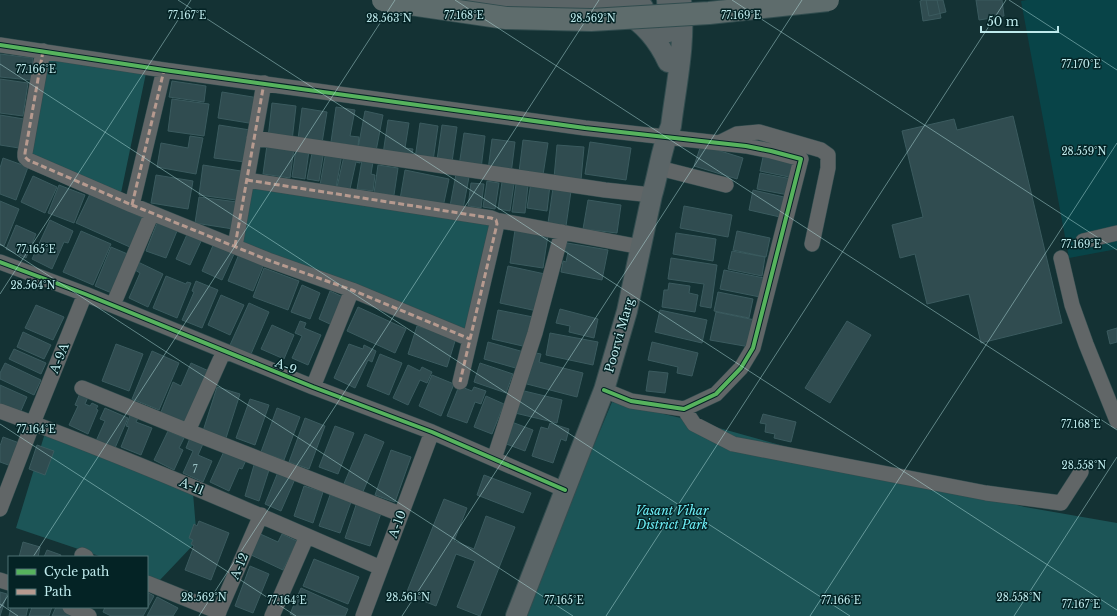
<svg xmlns="http://www.w3.org/2000/svg" width="1117" height="616" viewBox="0 0 1117 616" font-family="'Libre Baskerville',serif">
<style>
.built{fill:#084448}
.green{fill:#1c5557}
.building{fill:#304c50;stroke:#3b5b5f}
.lines{fill:none;stroke-linecap:round;stroke-linejoin:round}
.minor-casing{stroke:#324d4f;stroke-width:16}
.major-casing{stroke:#324d4f;stroke-width:22}
.minor{stroke:#616667;stroke-width:15}
.major{stroke:#5b6567;stroke-width:20}
.highway-bridge-casing{stroke:#324d4f;stroke-width:24;stroke-linecap:butt}
.highway-bridge{stroke:#5e6c6c;stroke-width:22}
.quiet{stroke:#b69a8f;stroke-width:3;stroke-dasharray:6 3;stroke-linecap:butt}
.cycleway-casing{stroke:#042325;stroke-width:6}
.cycleway{stroke:#56b35d;stroke-width:4}
.ticks{fill:none;stroke:#bfeaec;stroke-width:1;stroke-opacity:0.45}
.labels{text-anchor:middle;dominant-baseline:central;stroke-width:3;stroke-linejoin:round;paint-order:stroke}
.number-label{font-size:10px;fill:#9bc2c5}
.street-label{font-size:12px;fill:#bfeaec;stroke:#042325}
.park-label{font-size:12px;font-style:italic;fill:#6ff0f8;stroke:#042325}
.ticks-label{font-size:10px;text-anchor:middle;fill:#bfeaec;stroke:#042325;stroke-width:3;stroke-linejoin:round;paint-order:stroke}
</style>
<rect width="100%" height="100%" fill="#143234"/>
<!-- built -->
<path class="built" d="M1027,0H1117V249L1069,258L1021,1Z"/>
<!-- green -->
<path class="green" d="M48,59L146,73L121,193L29,155Z
M249,186L493,221L467,333L242,242Z
M612,402L694,421L798,450L1025,507L1117,523V616H522Z
M45,433L193,493L197,541L159,581L147,576V557H102L16,528Z"/>
<!-- building -->
<path class="building" d="M923,0H937L941,18L923,21L920,1Z
M926,0H943L946,12L929,16Z
M976,0H1002L1004,16L979,20Z
M0,54L33,58L31,80L0,77Z
M0,79L28,83L23,116L0,113Z
M172,81L206,86L204,102L169,97Z
M222,92L259,98L255,124L218,118Z
M172,99L209,104L204,136L168,131Z
M272,103L296,106L292,141L268,138Z
M336,107L355,110L350,136L359,137L358,146L331,142Z
M302,108L327,112L322,143L298,139Z
M365,111L383,115L376,151L358,148Z
M0,115L24,119L19,148L0,145Z
M1013,116L1062,323L981,343L969,294L927,304L915,254L900,258L892,225L923,217L902,131L954,119L957,130Z
M388,120L409,123L405,148L413,149L411,158L383,154Z
M420,123L438,126L433,161L415,159Z
M219,125L250,130L245,162L214,158Z
M442,125L457,127L452,162L437,160Z
M464,133L485,136L481,169L459,166Z
M190,136L203,138L196,174L157,167L161,143L188,148Z
M492,139L515,142L511,174L488,170Z
M523,140L548,143L543,175L519,172Z
M590,142L631,148L626,180L585,174Z
M267,145L294,148L290,178L263,174Z
M557,145L584,147L581,180L554,178Z
M701,145L743,158L737,179L694,166Z
M313,148L324,150L319,181L307,179Z
M296,149L309,151L305,179L292,177Z
M326,151L342,154L336,188L320,185Z
M344,156L361,159L360,163L356,162L350,189L337,187Z
M763,157L797,163L794,178L760,171Z
M3,158L28,167L16,200L0,194V168Z
M362,160L373,162L371,174L375,175L373,191L357,189Z
M203,165L241,171L236,200L199,195Z
M378,165L398,168L394,195L374,193Z
M405,170L449,179L443,207L400,199Z
M760,173L792,179L788,195L757,189Z
M456,174L469,177L463,209L450,206Z
M156,175L193,181L188,209L151,203Z
M33,176L57,187L45,213L21,202Z
M487,181L499,183L495,209L483,207Z
M502,182L514,184L510,211L498,209Z
M531,182L550,185L547,211L527,208Z
M471,183L484,184L481,208L468,206Z
M516,184L528,185L525,213L512,212Z
M59,185L85,195L74,223L48,213Z
M553,188L571,191L566,226L548,223Z
M753,190L784,197L780,217L749,210Z
M90,194L145,219L132,248L76,223Z
M199,197L237,202L233,229L195,223Z
M588,200L621,205L617,233L583,229Z
M0,201L19,209L4,246L0,245Z
M684,206L732,215L728,237L680,228Z
M50,220L73,231L68,243L64,242L52,269L32,259Z
M157,223L177,231L166,258L146,251Z
M16,225L36,234L26,258L6,249Z
M189,230L203,237L190,265L176,259Z
M515,230L548,235L543,268L510,263Z
M81,231L111,244L93,285L63,272Z
M737,231L770,238L766,257L733,250Z
M676,233L716,239L713,261L673,254Z
M214,243L235,252L222,280L202,271Z
M567,243L608,250L602,280L561,272L563,261L566,262L568,252L565,251Z
M111,247L130,255L114,294L95,286Z
M732,251L765,257L762,276L728,269Z
M239,254L264,264L253,291L228,281Z
M671,258L717,265L711,308L700,306L704,284L668,279Z
M138,262L163,274L148,307L129,298L140,273L135,270Z
M508,266L545,274L537,311L500,303Z
M264,268L299,281L288,310L253,297Z
M724,270L764,278L760,297L720,289Z
M166,276L186,284L187,282L191,283L177,318L153,308Z
M196,281L218,290L202,328L182,320L194,292L192,291Z
M669,283L690,286L689,293L698,295L695,312L662,307L664,290H668Z
M302,285L320,293L310,319L291,312Z
M330,291L343,297L332,325L319,319Z
M718,292L753,299L749,318L714,311Z
M221,295L244,305L230,335L208,325Z
M249,303L269,312L251,354L230,345Z
M36,305L64,317L53,340L25,328Z
M358,307L406,329L395,353L347,331Z
M560,309L598,319L594,338L569,332L570,326L556,323Z
M498,310L533,317L527,347L492,339Z
M660,310L707,320L702,343L655,332Z
M716,312L755,320L750,347L710,340Z
M300,321L306,323L304,328L321,335L308,365L292,358L302,336L295,333Z
M847,321L871,335L830,403L805,388Z
M272,325L294,335L284,359L261,349Z
M417,326L456,338L447,367L408,354Z
M1117,328V342L1110,344L1107,331Z
M23,332L51,345L44,359L17,347Z
M550,333L598,342L593,365L546,355Z
M488,342L524,352L519,369L484,359Z
M652,342L698,353L692,376L677,373L678,367L648,360Z
M116,344L143,354L129,391L102,381Z
M349,344L363,349L364,345L376,351L372,362L368,360L355,388L334,378Z
M14,349L46,363L41,374L9,359Z
M152,351L179,363L159,410L132,399Z
M531,352L541,354L539,362L583,373L577,397L523,383Z
M380,354L402,363L389,395L367,386Z
M5,363L41,380L34,395L0,379V373Z
M191,363L211,372L188,424L161,412L173,382L181,386Z
M480,363L513,374L506,393L474,382Z
M408,365L420,371L422,367L432,372L427,383L420,380L408,405L393,398Z
M649,371L668,373L665,393L646,391Z
M432,375L454,384L441,416L419,406Z
M0,385L27,397L20,413L0,404Z
M459,386L472,391L474,387L486,391L481,404L475,402L467,423L447,416Z
M217,387L240,394L226,438L203,431Z
M520,390L562,400L557,423L515,413Z
M80,393L88,397L85,404L90,406L92,403L98,406L96,409L98,410L88,434L69,425L78,406L75,405Z
M486,396L504,404L492,434L474,427Z
M250,399L269,405L255,445L236,438Z
M105,408L128,418L115,448L96,441L105,421L100,419Z
M277,408L300,417L284,460L261,452Z
M131,413L139,416L136,422L152,428L141,455L121,447L129,427L126,426Z
M763,414L796,422L791,442L774,438L775,434L765,432L766,424L760,423Z
M305,418L325,426L309,469L289,462Z
M509,421L533,430L525,451L501,442Z
M550,423L569,429L566,441L561,439L553,463L532,456L541,427L548,429Z
M335,426L354,433L338,474L319,467Z
M168,431L184,438L179,448L183,450L174,470L154,460Z
M365,434L384,442L362,494L343,486Z
M3,437L22,444L14,467L0,462V446Z
M190,438L203,444L198,455L212,461L203,482L183,473L193,451L186,448Z
M37,445L54,451L45,475L29,469Z
M225,449L247,458L242,469L239,468L229,491L210,482Z
M391,450L411,457L395,502L375,495Z
M254,465L269,470L259,501L245,496Z
M278,472L295,479L281,511L265,504Z
M484,475L531,493L523,513L477,495Z
M304,486L323,492L313,523L294,516Z
M330,495L351,502L340,533L319,526Z
M444,499L467,508L454,541L474,549L486,516L515,527L480,616L457,607L475,561L456,554L436,606L406,594Z
M357,502L382,510L370,546L345,538Z
M199,521L229,533L211,580L185,570L194,546L191,544L193,540L189,538L194,524L197,526Z
M256,532L278,542L282,534L297,541L283,570L247,553Z
M23,542L40,547L38,557H19Z
M47,550L61,555L60,557H44Z
M314,559L359,577L348,604L303,586Z
M250,566L269,574L253,613L235,606Z
M301,588L348,609L345,616H295L290,614Z
M0,592L7,594L0,616Z
M147,592L154,596L143,616H111L103,612L105,607H147Z
M157,597L178,608L173,616H147Z
M11,607H28L26,616H9Z
M32,607H52L49,616H29Z
M56,607H60L82,616H52Z"/>
<g class="lines">
<!-- minor casing -->
<g class="minor-casing">
<path id="minor" d="M0,45L164,70L585,128L746,146L771,151L801,159L753,348L741,368L716,394L684,409L631,401L604,390
M43,51L25,153V157L28,160L132,205L268,260L352,290L470,339
M254,138L605,190L652,195
M719,143L737,134L759,132L821,150L828,155V168L812,244
M659,168L726,185
M247,180L491,218L496,220L497,224L460,382
M132,205L164,70
M496,220L641,247
M1083,241L1117,233
M235,246L264,83
M1061,258L1072,305L1086,344L1117,421
M0,262L85,294L313,387L432,432L565,490
M113,305L152,213
M313,387L352,290
M82,388L188,431L400,514
M684,409L694,424L733,444L986,493L1061,503L1081,472
M0,411C129,458 255,513 381,568
M188,431L224,351
M494,459L535,333L562,232
M0,509L33,423L85,294
M82,555L86,557
M0,580L9,583
M147,583L219,612
M70,607L89,616
M217,616L261,515
M272,616L307,536
M363,616L432,432"/>
</g>
<!-- major casing -->
<g class="major-casing">
<path id="major" d="M470,0C527,6 585,8 643,7
M667,0L669,32
M624,12C645,24 658,40 668,62
M516,616L604,390L627,311L652,195C659,172 661,148 671,126C676,85 686,42 681,0"/>
</g>
<!-- minor -->
<use href="#minor" class="minor"/>
<!-- major -->
<use href="#major" class="major"/>
<!-- highway-bridge casing -->
<g class="highway-bridge-casing">
<path id="highway-bridge" d="M383,0L506,18L591,20L709,13L828,0"/>
</g>
<!-- highway-bridge -->
<use href="#highway-bridge" class="highway-bridge"/>
<!-- quiet -->
<path class="quiet" d="M43,51L25,153V157L28,160L132,205L268,260L352,290L470,339
M247,180L491,218L496,220L497,224L460,382
M132,205L164,70
M235,246L264,83"/>
<!-- cycleway casing -->
<g class="cycleway-casing">
<path id="cycleway" d="M0,45L164,70L585,128L746,146L771,151L801,159L753,348L741,368L716,394L684,409L631,401L604,390
M0,262L85,294L313,387L432,432L565,490"/>
</g>
<!-- cycleway -->
<use href="#cycleway" class="cycleway"/>
</g>
<!-- ticks -->
<path class="ticks" d="M178,0L1117,610M455,0L1117,430M732,0L1117,250M1009,0L1117,70M0,64L850,616M0,244L573,616M0,294L191,0M0,424L296,616M33,557L395,0M0,604L18,616M0,608L9,594M199,616L599,0M402,616L802,0M606,616L1006,0M810,616L1117,143M1014,616L1117,457"/>
<g class="labels">
<!-- number labels -->
<g class="number-label">
<text x="195" y="469">7</text>
</g>
<!-- street labels -->
<g class="street-label">
<text transform="translate(619 335) rotate(-74)">Poorvi Marg</text>
<text transform="translate(59 358) rotate(-68)">A-9A</text>
<text transform="translate(286 366) rotate(22)">A-9</text>
<text transform="translate(192 486) rotate(23)">A-11</text>
<text transform="translate(397 524) rotate(-70)">A-10</text>
<text transform="translate(239 566) rotate(-67)">A-12</text>
</g>
<!-- park labels -->
<g class="park-label">
<text x="672" y="510">Vasant Vihar<tspan x="672" dy="14">District Park</tspan></text>
</g>
</g>
<g class="ticks-label">
<text x="741" y="19">77.169°E</text>
<text x="187" y="19">77.167°E</text>
<text x="464" y="19">77.168°E</text>
<text x="389" y="22">28.563°N</text>
<text x="593" y="22">28.562°N</text>
<text x="1081" y="68">77.170°E</text>
<text x="36" y="73">77.166°E</text>
<text x="1084" y="155">28.559°N</text>
<text x="1081" y="248">77.169°E</text>
<text x="36" y="253">77.165°E</text>
<text x="33" y="289">28.564°N</text>
<text x="1081" y="428">77.168°E</text>
<text x="36" y="433">77.164°E</text>
<text x="1084" y="469">28.558°N</text>
<text x="204" y="601">28.562°N</text>
<text x="408" y="601">28.561°N</text>
<text x="1019" y="601">28.558°N</text>
<text x="287" y="604">77.164°E</text>
<text x="564" y="604">77.165°E</text>
<text x="841" y="604">77.166°E</text>
<text x="1081" y="608">77.167°E</text>
</g>
<!-- legend -->
<rect x="8" y="556" width="140" height="52" fill="#042325" stroke="#4f7375"/>
<rect x="16" y="569" width="20" height="6" fill="#56b35d" stroke="#4f7375"/>
<text x="44" y="576" font-size="12" fill="#bfeaec">Cycle path</text>
<rect x="16" y="589" width="20" height="6" fill="#b69a8f" stroke="#4f7375"/>
<text x="44" y="596" font-size="12" fill="#bfeaec">Path</text>
<!-- scale -->
<path d="M981 26v6h77v-6" fill="none" stroke="#bfeaec" stroke-width="2"/>
<text x="987" y="26" font-size="12" fill="#bfeaec" stroke="#042325" stroke-width="3" paint-order="stroke">50 m</text>
</svg>
